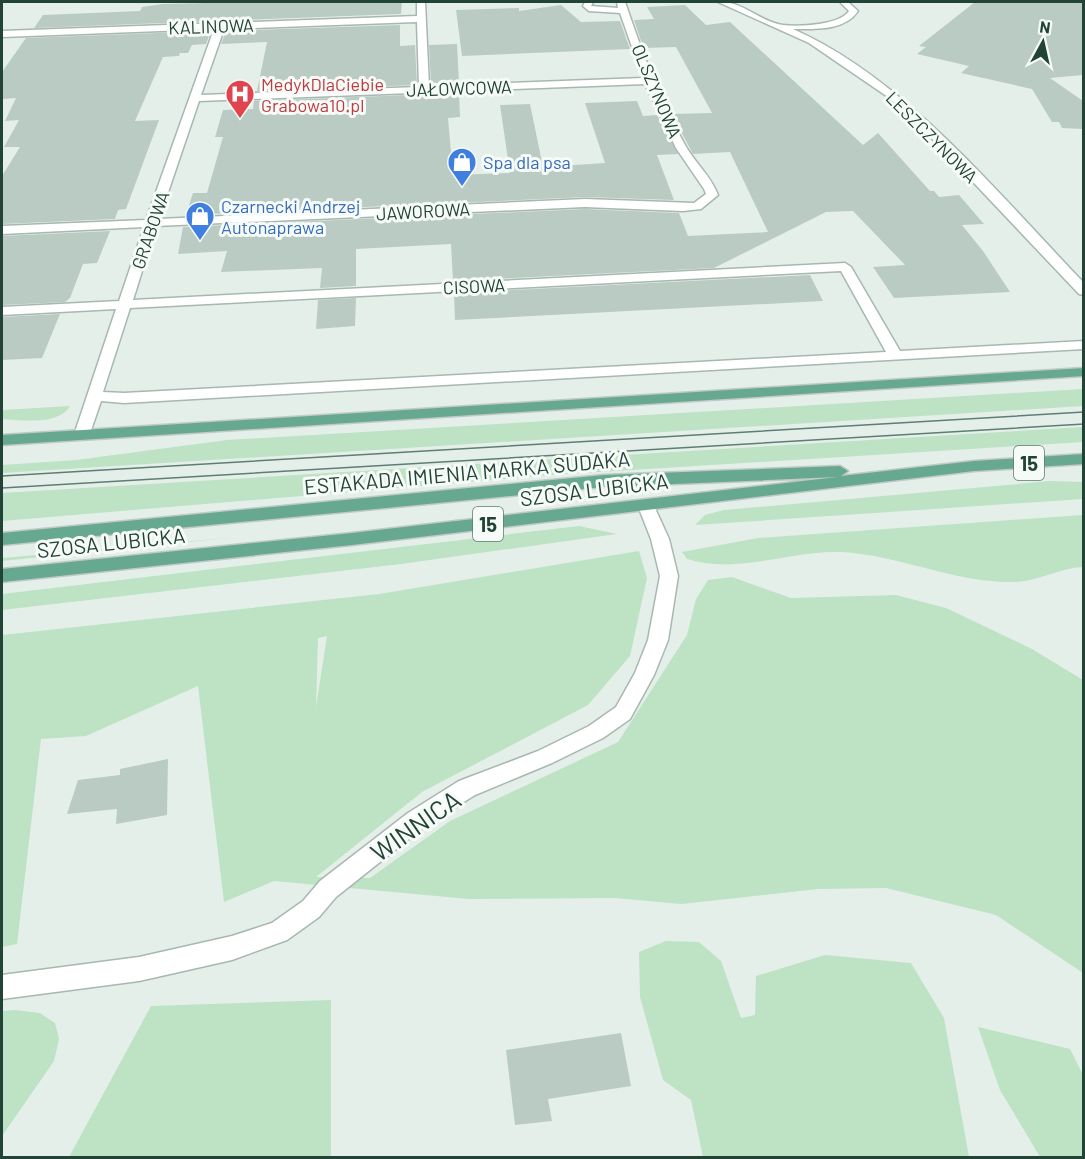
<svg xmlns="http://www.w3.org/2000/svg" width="1085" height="1159" viewBox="0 0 1085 1159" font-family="Barlow,sans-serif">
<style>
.green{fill:#bde2c4;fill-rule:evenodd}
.building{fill:#bacbc3}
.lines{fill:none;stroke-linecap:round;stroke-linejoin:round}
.street-casing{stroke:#a7b8b1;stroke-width:3}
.primary-casing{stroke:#c1cac7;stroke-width:3}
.street{fill:#fff;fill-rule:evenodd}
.primary{fill:#67a891;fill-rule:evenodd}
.tram{stroke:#5d7e73;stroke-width:1.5}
.labels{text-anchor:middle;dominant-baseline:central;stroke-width:6;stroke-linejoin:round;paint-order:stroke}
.far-street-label{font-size:18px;fill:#224338;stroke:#f7fbf8}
.far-health-label{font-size:18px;fill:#be3a42;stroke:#f7fbf8;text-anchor:start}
.far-shop-label{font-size:18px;fill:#366cbe;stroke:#f7fbf8;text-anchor:start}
.shield{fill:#f7fbf8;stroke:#627a72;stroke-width:1.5}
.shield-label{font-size:20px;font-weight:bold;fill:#224338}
.street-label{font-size:21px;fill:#224338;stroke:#f7fbf8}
.near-street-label{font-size:26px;fill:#224338;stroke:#f7fbf8}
</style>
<rect width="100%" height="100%" fill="#e5efea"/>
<!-- green -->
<path class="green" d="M1083,389V406L2,473V465L76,460L227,440Z
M70,406C58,426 21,420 2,419V410Z
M1083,427V442L551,475L2,521V493Z
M1051,481L1083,482V499L695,525L705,515L724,510Z
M1083,515V567C1059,568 1038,582 1012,582C955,583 899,555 841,552C788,550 740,575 687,559L682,552L758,538Z
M579,526L617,534L401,564L2,610V594Z
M237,537L2,561V558Z
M639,551L647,578L630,656L588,705L422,792L316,877L370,878L450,821L618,742L687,635L696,599L708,580L732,577L791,598L896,595L946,608L1032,649L1083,680V973L996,915L886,888L818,889L681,904L615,898L469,899L274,881L224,902L198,686L86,736L41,739L17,944L2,947V635L379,594ZM327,636L316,707L318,638Z
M666,941L699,942L721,961L741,1018L755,1015L756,976L825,955L911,963L944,1018L969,1157H703L691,1100L663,1080L640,997L639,952Z
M331,1000V1157H69L151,1006Z
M15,1010L40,1013L55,1023L59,1039L54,1061L2,1136V1011Z
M978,1027L1070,1049L1083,1075V1157H1040L1000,1090Z"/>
<!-- building -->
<path class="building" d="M253,2H402L401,14L34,28L43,15L140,11L142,7L163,4Z
M975,2H1083V75L1050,78L1083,101V129L1062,128L1059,122H1052L1032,89L961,73L969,66L917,54L926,47L919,46Z
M561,5L581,22L620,21L630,49L462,56L456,10L519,8V11Z
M685,5L706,25L730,22L863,145L878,133L930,191H934L939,197L959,195L984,224L962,225L983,251L1010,292L894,298L873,267L905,265L853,211L826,212L714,268L453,281L451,244L356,249V286L320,288L322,268L221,272L227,251L178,254L183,227L585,209L679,213L688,236L768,232L730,152L693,154L678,126L672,114L712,113L676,47L644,48L640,38L634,20L654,19L647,7Z
M400,25V46L415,45L417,85L257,91L267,42L221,44L226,31Z
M211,31L206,44L192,45L188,53H180L179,56L163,57L135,121L159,120L126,209L118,210L115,219L2,224V176L20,147H4L19,120L5,121L16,98L2,99V72L26,38Z
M457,44L459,83L431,84L429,45Z
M459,93L460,117L448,118L453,175L510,173L500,105L530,104L543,167L605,163L585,103L637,101L643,116L657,115L678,154L657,155L674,200L585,197L186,215L193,193H207L223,137H215L223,110L253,109L254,101Z
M110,231L97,263L83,264L70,298L65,302L2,305V236Z
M810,275L823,301L455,320L454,293Z
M356,298L355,326L316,329L318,300Z
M60,314L42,358L2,360V317Z
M168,759L167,815L116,824L117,809L67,814L78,780L120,775V769Z
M621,1033L631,1086L548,1099L552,1121L515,1125L506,1050Z"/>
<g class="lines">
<!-- street casing -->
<g class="street-casing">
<path id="street" d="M417,2H425L429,86L643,78L620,13L589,11L583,6L585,2H593L591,6L618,8L617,2H625C642,52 659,98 685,145C695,163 711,176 718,195L701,209L683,211L585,207L156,226L133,300L845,263L851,267L900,351L1084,341V349L124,403L101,401L88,439H76L74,435L116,309L2,315V307L119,301L144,227L2,234V226L146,220L214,29L2,37V31L417,16ZM417,22L419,87L201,95L224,29ZM645,84L676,148L704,189L706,194L694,203L585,199L159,219L199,101ZM841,271L886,352L124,393L103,392L130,308Z
M718,2C741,0 760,22 783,25C799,27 840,25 849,11L840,2H848L858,11C845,31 815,29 793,29C905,78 1000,196 1084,283V295L1079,294L919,125L888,97L809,43Z
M646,500L654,506L669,539L678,576L668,640L654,675L630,719L603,738L552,763L475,795L424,827L336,897L319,917L287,940L232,960L139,981L2,999V975L139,957L232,936L272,923L303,901L320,881L408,813L459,781L538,751L589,726L616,707L635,673L648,640L660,576L651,539L638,506Z"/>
</g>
<!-- primary casing -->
<g class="primary-casing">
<path id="primary" d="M1084,368V376L2,445V435Z
M1084,454V464L974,471L352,545L2,582V569L352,533L837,477L604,487L2,545V533L604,475L840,466L848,471L841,476L974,461Z"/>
</g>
<!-- street -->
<use href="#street" class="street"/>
<!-- primary -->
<use href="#primary" class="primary"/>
<!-- tram -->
<path class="tram" d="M2,476L1084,412
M2,488L1084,424"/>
</g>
<!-- icons -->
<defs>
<g id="hospital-pin" transform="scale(1.5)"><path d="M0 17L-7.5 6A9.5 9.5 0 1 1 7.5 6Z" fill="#e0444e" stroke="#f7fbf8"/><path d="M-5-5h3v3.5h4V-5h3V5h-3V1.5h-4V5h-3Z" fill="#fff"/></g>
<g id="shop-pin" transform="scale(1.5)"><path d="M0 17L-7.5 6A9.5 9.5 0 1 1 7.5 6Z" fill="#3f7fe0" stroke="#f7fbf8"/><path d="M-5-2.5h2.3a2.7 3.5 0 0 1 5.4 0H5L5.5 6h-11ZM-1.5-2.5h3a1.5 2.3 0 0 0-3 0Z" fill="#fff"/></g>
</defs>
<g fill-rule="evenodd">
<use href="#hospital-pin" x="240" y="94"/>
<use href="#shop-pin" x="462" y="162"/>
<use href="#shop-pin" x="200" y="216"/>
</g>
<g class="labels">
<!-- far-street labels -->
<g class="far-street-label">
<text transform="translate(211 26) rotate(-2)">KALINOWA</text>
<text transform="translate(459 88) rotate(-2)">JAŁOWCOWA</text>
<text transform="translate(657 91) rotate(67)">OLSZYNOWA</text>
<text transform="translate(932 137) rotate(45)">LESZCZYNOWA</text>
<text transform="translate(423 211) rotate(-3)">JAWOROWA</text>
<text transform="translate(150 230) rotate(-71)">GRABOWA</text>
<text transform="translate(474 286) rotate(-3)">CISOWA</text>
</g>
<!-- far-health labels -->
<g class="far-health-label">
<text x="261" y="84">MedykDlaCiebie<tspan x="261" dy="21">Grabowa10.pl</tspan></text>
</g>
<!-- far-shop labels -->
<g class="far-shop-label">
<text x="483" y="162">Spa dla psa</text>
<text x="221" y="206">Czarnecki Andrzej<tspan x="221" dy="21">Autonaprawa</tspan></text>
</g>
<!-- shield labels -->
<g class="shield">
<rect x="1014" y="446" width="30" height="34" rx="4.5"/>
<rect x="473" y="507" width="30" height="34" rx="4.5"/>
</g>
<g class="shield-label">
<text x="1029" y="463">15</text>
<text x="488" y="524">15</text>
</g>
<!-- street labels -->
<g class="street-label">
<text transform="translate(467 472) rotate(-5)">ESTAKADA IMIENIA MARKA SUDAKA</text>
<text transform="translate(594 489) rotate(-7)">SZOSA LUBICKA</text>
<text transform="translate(111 542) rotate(-6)">SZOSA LUBICKA</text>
</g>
<!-- near-street labels -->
<g class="near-street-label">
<text transform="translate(415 825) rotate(-35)">WINNICA</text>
</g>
</g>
<!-- border -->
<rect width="1085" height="1159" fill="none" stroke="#224338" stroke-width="6"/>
<!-- north arrow -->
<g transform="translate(1043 42) rotate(8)" stroke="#f7fbf8" stroke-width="4.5" paint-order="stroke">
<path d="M0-4.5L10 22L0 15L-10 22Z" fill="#224338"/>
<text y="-9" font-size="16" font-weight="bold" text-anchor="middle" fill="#224338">N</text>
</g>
</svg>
